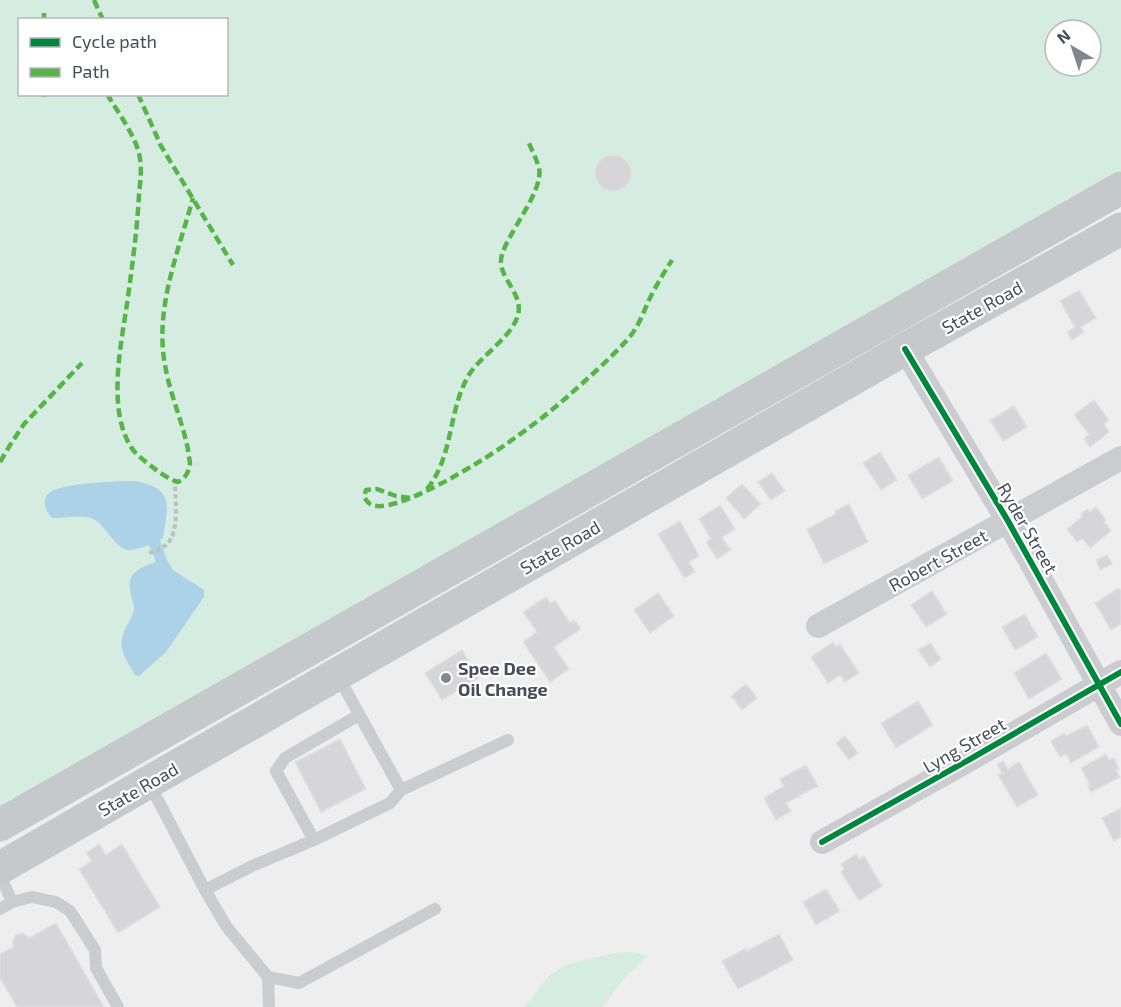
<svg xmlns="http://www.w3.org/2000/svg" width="1121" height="1007" viewBox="0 0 1121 1007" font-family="'Exo 2',sans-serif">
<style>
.green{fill:#d5ece1;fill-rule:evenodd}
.water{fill:#acd2e7}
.building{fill:#d6d6d9;stroke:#e0e0e1;stroke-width:1.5}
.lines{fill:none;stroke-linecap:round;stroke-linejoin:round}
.path{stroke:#b8c3c1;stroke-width:4;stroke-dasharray:4.5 3;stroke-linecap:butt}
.lane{stroke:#cacccf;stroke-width:12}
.street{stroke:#cacccf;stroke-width:24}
.primary{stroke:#c6c9cc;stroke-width:33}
.quiet{stroke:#57b448;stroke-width:4.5;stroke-dasharray:9 4.5;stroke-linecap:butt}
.cycleway-casing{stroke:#fff;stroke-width:10}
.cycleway{stroke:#00873e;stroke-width:6}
.poi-dot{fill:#82868d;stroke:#fff;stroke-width:2}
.labels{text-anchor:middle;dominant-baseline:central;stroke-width:4.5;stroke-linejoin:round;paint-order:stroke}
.street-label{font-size:18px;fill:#474e59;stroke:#fff}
.poi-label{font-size:18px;font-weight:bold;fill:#474e59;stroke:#fff;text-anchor:start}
</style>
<rect width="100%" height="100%" fill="#efeeee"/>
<!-- green -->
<path class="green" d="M0,0H1121V171L0,810ZM20,20H226V94H20ZM1055,30H1091V66H1055Z
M634,952L648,956L626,976L602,1007H524L549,976L568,964L614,953Z"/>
<!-- water -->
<path class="water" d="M134,481C173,487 169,504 163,537L160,540L166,558L173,570L204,590V597L166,652L139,676L135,675C125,658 116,647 126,627C129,622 133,615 134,609C134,603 131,596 130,590C127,572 142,567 156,562L149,545C143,547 137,549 131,550C117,552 107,527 95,520C82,513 66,519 52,518C46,512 41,500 49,493C60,483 117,481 134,481Z"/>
<!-- building -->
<path class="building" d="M595 173a18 18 0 1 1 36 0a18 18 0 1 1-36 0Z
M1079,290L1096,318L1081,327L1084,332L1072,340L1067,332L1075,327L1060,301Z
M1094,400L1109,420L1104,424L1109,432L1090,447L1084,439L1089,434L1074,415Z
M1014,406L1027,427L1003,441L990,420Z
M880,452L897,480L881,490L863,463Z
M939,457L953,481L922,499L908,475Z
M772,473L785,491L771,500L758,482Z
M742,484L761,504L744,519L726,498Z
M849,504L868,542L824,564L807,529L836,514L835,511Z
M720,505L735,529L722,537L731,550L717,559L706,542L711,539L699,519Z
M1096,507L1106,520L1104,522L1111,531L1090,548L1082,538L1077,542L1067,529L1083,516L1081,514L1087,509L1090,512Z
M680,521L699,556L689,562L695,572L684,578L658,534Z
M1107,555L1112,564L1100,570L1096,560Z
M1119,588L1121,591V624L1111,630L1095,603Z
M932,591L947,614L926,627L911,605Z
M658,593L674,616L650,633L634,610Z
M546,597L550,603L555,601L570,623L574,620L581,629L554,647L569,669L550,682L523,642L537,632L523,612Z
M1025,614L1038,637L1015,650L1002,627Z
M833,642L836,647L840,644L859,673L845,682L840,675L828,683L811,657Z
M930,643L941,659L930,667L918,650Z
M462,650L479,678L442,700L425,673Z
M1046,653L1062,679L1029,699L1014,673Z
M746,684L757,698L742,710L731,696Z
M918,701L933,725L896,748L881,723Z
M1087,725L1099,747L1071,763L1066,754L1060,757L1051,741L1064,733L1066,736Z
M845,736L858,753L849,760L836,743Z
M340,739L366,789L321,812L295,762Z
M1106,754L1109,760L1114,758L1119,769L1116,770L1120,777L1091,792L1088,786L1090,785L1081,768Z
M1003,761L1008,769L1019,762L1038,795L1017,807L998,775L1002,773L997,764Z
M806,765L818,786L786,803L791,811L776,820L764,798L784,786L780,779Z
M1121,808V837L1114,841L1102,818Z
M99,844L106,855L122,844L160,907L118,933L79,869L92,861L86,853Z
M856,854L859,859L864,856L882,886L859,901L841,872L844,869L841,864Z
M826,889L840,911L816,925L803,902Z
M56,923L104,1007H17L0,978V954L13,947V941L16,935L22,933L26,935L29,938Z
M779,934L793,960L738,989L722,961L746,948L747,951Z"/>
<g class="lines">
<!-- path -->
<path class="path" d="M149,553C155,551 162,549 167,544C180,531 175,499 175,481"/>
<!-- lane -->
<path class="lane" d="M149,783L205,890L226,926L268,977L299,983L435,909
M401,790L508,740
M314,840L276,771L285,758L359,715
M0,874L12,902L32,897L56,902L70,911L95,950L96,968L118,1007
M205,890L252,866L314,840L390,803L401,790L338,676
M0,909L12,902
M268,977L269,1007"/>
<!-- street -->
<path class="street" d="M905,349L1008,521L1121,724
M818,626L1121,458
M822,842L965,762L1121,672"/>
<!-- primary -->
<path class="primary" d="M0,825L1121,188
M0,868L149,782L905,349L1121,229"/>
<!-- quiet -->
<path class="quiet" d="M94,0L103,20
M44,13V20
M107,94C117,111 138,139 140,159C142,171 140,183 139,195C137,231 132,268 127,304C121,345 107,409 131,447C136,455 144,460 151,466C159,472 168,479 178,482C185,479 189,472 190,464C190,460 188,454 188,450C183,423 171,397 166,370C153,312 178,253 193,198
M138,94L161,146L233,265
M44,97V94
M0,462L12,442L24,424L82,363
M427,489C453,457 448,414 467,378C479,356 511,339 518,315C524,292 495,276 502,255C508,232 544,191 539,168C537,160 532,151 529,143
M410,498L396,496L377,489L366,490L364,497C366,500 367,502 370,504C392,518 485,459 505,445C526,430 548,414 567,397C586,380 610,359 627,340C640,326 644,309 653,292C659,281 665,271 672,260"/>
<!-- cycleway casing -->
<g class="cycleway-casing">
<path id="cycleway" d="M905,349L1008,521L1121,724
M822,842L965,762L1121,672"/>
</g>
<!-- cycleway -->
<use href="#cycleway" class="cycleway"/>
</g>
<!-- markers -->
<circle class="poi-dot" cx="446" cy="678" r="6"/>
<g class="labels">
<!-- street labels -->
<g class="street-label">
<text transform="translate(982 307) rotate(-29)">State Road</text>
<text transform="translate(1028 528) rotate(60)">Ryder Street</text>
<text transform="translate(560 547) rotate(-30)">State Road</text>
<text transform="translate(938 560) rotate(-29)">Robert Street</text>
<text transform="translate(964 745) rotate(-30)">Lyng Street</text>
<text transform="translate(138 789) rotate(-30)">State Road</text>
</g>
<!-- poi labels -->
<g class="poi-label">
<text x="458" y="668">Spee Dee<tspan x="458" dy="21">Oil Change</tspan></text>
</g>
</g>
<!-- legend -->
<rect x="18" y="18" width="210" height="78" fill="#ffffff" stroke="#b5b8bd" stroke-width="1.5"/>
<rect x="30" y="38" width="30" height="9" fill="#00873e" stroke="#b5b8bd" stroke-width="1.5"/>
<text x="72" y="48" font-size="18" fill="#474e59">Cycle path</text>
<rect x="30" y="68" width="30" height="9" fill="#57b448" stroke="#b5b8bd" stroke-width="1.5"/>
<text x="72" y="78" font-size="18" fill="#474e59">Path</text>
<!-- north arrow -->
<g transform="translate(1073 48) rotate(321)"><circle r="28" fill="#ffffff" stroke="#b5b8bd" stroke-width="1.5"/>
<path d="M0-4.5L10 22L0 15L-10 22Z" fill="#82868d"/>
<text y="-9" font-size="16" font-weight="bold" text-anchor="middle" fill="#474e59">N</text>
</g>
</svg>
